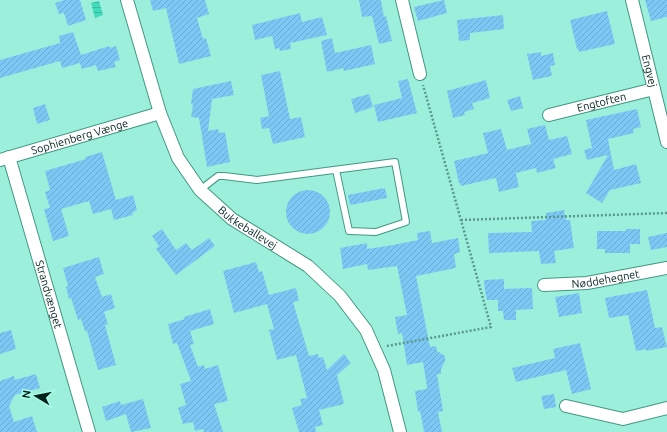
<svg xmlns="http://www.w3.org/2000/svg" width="667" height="432" viewBox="0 0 667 432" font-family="Ubuntu,sans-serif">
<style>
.water{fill:url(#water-rules)}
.building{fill:url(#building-hatch)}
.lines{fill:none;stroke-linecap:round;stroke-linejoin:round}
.service-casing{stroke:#439784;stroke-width:8}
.minor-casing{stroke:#439784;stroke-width:14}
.path{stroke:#5a998a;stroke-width:2.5;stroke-dasharray:2 2;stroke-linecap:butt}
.service{stroke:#fff;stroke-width:6}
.minor{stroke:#fff;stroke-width:12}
.labels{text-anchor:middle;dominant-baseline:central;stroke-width:3;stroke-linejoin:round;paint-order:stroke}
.street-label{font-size:11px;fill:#00231c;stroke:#a9fde8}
</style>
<defs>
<pattern id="water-rules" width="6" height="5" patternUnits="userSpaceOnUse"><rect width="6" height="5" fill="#42dabc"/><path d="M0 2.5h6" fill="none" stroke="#38bba1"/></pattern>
<pattern id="building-hatch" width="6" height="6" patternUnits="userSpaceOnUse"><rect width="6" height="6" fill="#7cc8f5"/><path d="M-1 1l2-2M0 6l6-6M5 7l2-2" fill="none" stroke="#69acd1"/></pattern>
</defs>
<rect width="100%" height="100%" fill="#9cf0db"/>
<!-- water -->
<path class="water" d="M99,1L103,15L95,18L91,3Z"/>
<!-- building -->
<path class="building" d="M64,0H80L86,20L68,26L64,13L59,14L55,3Z
M150,0H205L209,14L197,18L203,39L206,38L211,56L179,64L166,8L153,11Z
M359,0H381L384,17L386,16L392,41L379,44L372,16L362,17Z
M444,0L447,13L418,21L414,7Z
M645,0H667V17L651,21Z
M607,11L615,44L579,52L578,49H577L570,20Z
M300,13L302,22L322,17L327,35L290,43L291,49L280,51L279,48L275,49L272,36L255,40L252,25Z
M503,15L504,29L470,33V40L459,41L457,20Z
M73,32L81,55L109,46L110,48L116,46L120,60L114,62L116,67L98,71L96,65L82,69L80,63L62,68L60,61L0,78V60L60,43L59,36Z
M332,38L335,53L371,45L375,64L344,71L343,68L327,72L321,41Z
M541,52V56L553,53L555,65L550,66L552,76L533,80L527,54Z
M280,71L290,119L301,117L305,137L273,144L269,128L262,129L260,118L269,116L261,75Z
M408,79L417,113L378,122L374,105L402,98L398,81Z
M486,80L490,98L472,103L474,109L464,112L465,115L453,118L447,91Z
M231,81L234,95L212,99L208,131L218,129L219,133L225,132L230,162L207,167L199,118L191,117L193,105L191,104L193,89Z
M369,94L373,107L355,113L351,99Z
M520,96L523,108L511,111L507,100Z
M45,104L50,120L37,124L33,108Z
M637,109L641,127L633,129L634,133L608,139L614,170L636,164L641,183L610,190L602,203L586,193L608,155L587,160L584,150L592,148L586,120Z
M545,125L549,140L567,136L572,154L553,159L556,168L537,173L536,168L516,173L519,187L499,192L496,178L461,186L460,183H459L454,161L488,153L483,133L501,129L507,150L531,144L527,129Z
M102,152L116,200L133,195L137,210L132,213L133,215L114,220L111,209L93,214L89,201L61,209L69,236L53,241L44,209L50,208L45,192L50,190L45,171L86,159L85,157Z
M385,188L387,198L350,205L348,195Z
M286 212a22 22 0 1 1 44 0a22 22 0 1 1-44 0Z
M564,210L566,220H570L574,248L554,251L556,263L541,264L539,251L489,253L488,233L532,232L531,221L546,220V213Z
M162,229L176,250L186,243L192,250L209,238L215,246L176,275L156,249L159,246L152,236Z
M626,229H640V244H630V253H605V249H597V231H626Z
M430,231L432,243L458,238L460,252L454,254L456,268L416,276L430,347L436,346L437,351L445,356V361L441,369V374H437L443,411L438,412L442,432H424L420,411L418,412L415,391L427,389V387L423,362L407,365L402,333L398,334L395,317L407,315L397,266L368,270L367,264L343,269L340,248L367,243V249L393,245L418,240L417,233Z
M667,233V247L651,250L648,237Z
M99,257L104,274L95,277L102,297L111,294L115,308L104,312L108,324L105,325L116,365L98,370L87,331H85L81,319L78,320L71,298L69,299L66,287L68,286L63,268Z
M256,262L259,272L262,271L269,295L296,288L299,301L293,302L309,356L318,354L319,358L323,357L327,370L344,354L351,363L337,375L344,404L319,410L323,425L315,427L316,432H299L292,408L302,405L300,399L307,398L296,355L277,360L269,330L274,329L267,304L234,313L223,271Z
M504,279V289L532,288L533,309L516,310V320H504L503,311H498V300H487L485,291L484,280Z
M647,290L655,328L662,327L667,347L646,351V349L636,351L628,315L609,318L605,298Z
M579,293L582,313L559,317L555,297Z
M210,309L214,324L190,331L194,344L190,345L198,367L204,365L205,369L218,365L228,401L214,404L223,432H204L203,429L195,431L193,422L183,424L178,408L186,405L180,384L191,381L177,343L173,344L168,324L185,319L184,317Z
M11,330L16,349L0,354V333Z
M580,343L591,389L572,394L566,370L516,382L512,368L555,358L553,349Z
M36,374L40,388L15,395L9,406L14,422L32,416L37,432H0V381L14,376L15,380Z
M554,394L556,407L544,409L541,396Z
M143,399L151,428L131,432L126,414L106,421L102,407L120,401L121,405Z"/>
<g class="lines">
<!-- service casing -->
<g class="service-casing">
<path id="service" d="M200,190L218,176H224L257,180L395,162L406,222L376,232L349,231L336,170"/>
</g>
<!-- minor casing -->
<g class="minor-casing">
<g id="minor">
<path id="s1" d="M127,0L160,113L178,158L200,190L232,219L308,266L340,296L366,330L384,370L400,432"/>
<path d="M402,0L420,74"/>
<path id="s2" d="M632,0L667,142"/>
<path id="s3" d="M549,115L654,89"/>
<path id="s4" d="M9,157L89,432"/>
<path id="s5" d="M0,160L160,113"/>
<path id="s6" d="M544,285L587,283L667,268"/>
<path d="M566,406L623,419L667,408"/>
</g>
</g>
<!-- path -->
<path class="path" d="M461,220L667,213
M387,346L491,327L423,85"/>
<!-- service -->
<use href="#service" class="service"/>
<!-- minor -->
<use href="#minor" class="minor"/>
</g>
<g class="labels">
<!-- street labels -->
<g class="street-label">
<text stroke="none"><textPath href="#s2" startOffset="73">Engvej</textPath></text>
<text stroke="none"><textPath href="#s3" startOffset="54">Engtoften</textPath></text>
<text stroke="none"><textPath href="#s5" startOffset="83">Sophienberg Vænge</textPath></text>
<text stroke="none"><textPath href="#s1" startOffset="266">Bukkeballevej</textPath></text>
<text stroke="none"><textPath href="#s6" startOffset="62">Nøddehegnet</textPath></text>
<text stroke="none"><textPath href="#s4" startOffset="143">Strandvænget</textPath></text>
</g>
</g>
<!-- north arrow -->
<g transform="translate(36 396) rotate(280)" stroke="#a9fde8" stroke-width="3" paint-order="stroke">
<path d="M0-3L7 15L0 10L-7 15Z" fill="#00231c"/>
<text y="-6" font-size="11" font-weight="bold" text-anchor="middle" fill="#00231c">N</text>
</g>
</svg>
